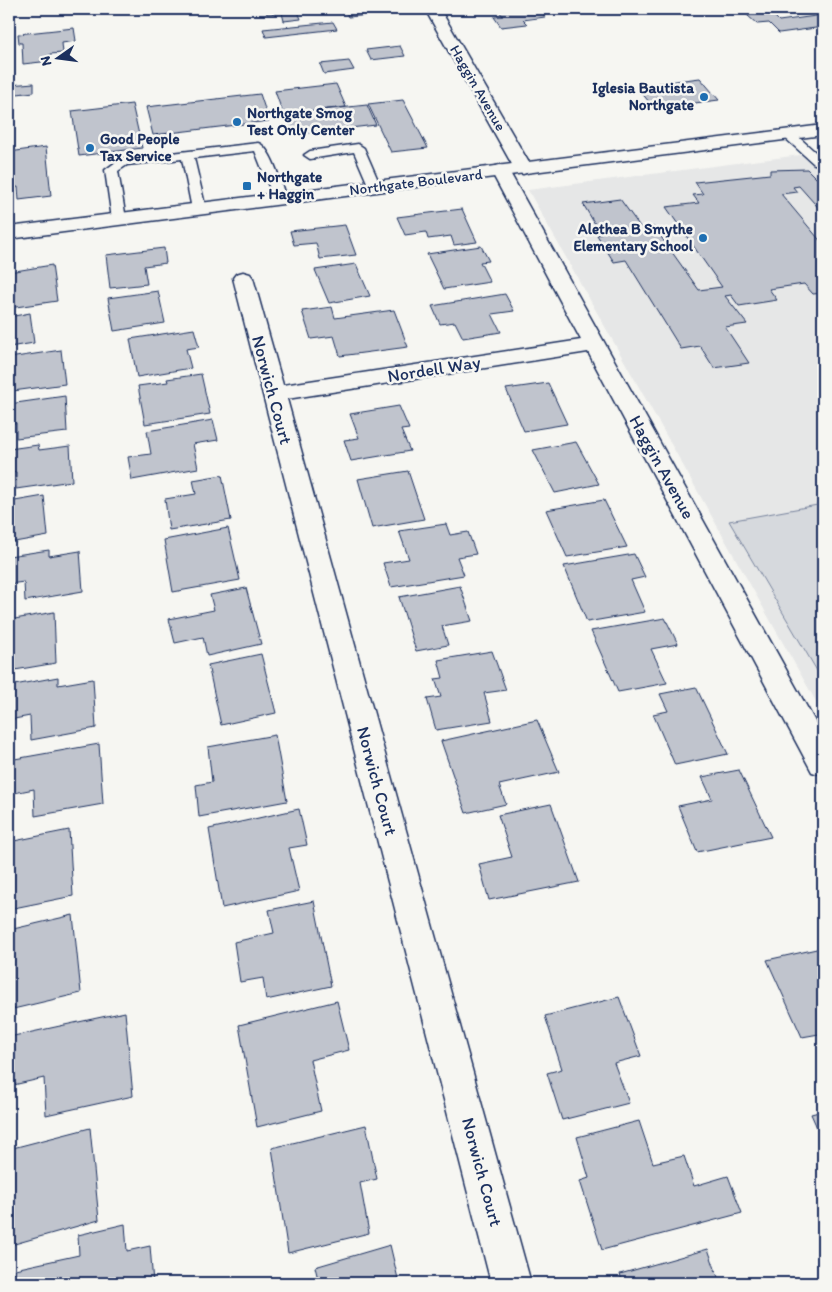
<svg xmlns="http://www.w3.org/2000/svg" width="832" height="1292" viewBox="0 0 832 1292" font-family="Itim,sans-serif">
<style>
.built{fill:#e6e7e7}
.green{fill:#d6d9dd;stroke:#78849e}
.building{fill:#c0c4cd;stroke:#1b2f5e}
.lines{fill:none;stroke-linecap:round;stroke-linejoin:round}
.lane-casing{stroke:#1b2f5e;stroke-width:3}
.street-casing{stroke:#1b2f5e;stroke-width:3}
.secondary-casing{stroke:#1b2f5e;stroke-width:3}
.lane{fill:#f6f6f2;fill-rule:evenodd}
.street{fill:#f6f6f2;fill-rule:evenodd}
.secondary{fill:#f6f6f2;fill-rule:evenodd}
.poi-dot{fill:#1f6fb2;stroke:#f6f6f2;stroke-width:2}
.labels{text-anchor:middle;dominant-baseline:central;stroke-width:5;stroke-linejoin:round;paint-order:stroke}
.far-street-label{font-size:15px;fill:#1b2f5e;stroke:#f6f6f2}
.far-poi-label{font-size:15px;font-weight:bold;fill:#1b2f5e;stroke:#f6f6f2;text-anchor:start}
.street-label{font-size:18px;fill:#1b2f5e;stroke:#f6f6f2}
</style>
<rect width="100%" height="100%" fill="#f6f6f2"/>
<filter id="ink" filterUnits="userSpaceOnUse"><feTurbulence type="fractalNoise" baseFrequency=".02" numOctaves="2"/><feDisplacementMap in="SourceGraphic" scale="10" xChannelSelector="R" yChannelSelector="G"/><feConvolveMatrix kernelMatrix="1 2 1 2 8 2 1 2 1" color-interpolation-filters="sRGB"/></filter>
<g filter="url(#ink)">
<!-- built -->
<path class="built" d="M823,152V714L528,190Z"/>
<!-- green -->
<path class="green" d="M823,504V681L729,521Z"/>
<!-- building -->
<path class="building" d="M265,9H297L301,19L284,21L282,13L267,14Z
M345,9H378L381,14L348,17Z
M497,9H539L545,17L523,20L527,24L501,27L494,17L503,16Z
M770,12L779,21L823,15V27L779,33L769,23L757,24L747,15Z
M333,22L337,29L266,37L263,29Z
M74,28L76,41L62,43L63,53L50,54V61L23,64L22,43H19L18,34Z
M400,46L405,56L371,60L366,50Z
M349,61L354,70L324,74L320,64Z
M700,78L719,100L654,108L636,86Z
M34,83V92L9,95V85Z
M336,84L346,107L283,114L275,91Z
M260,94L269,121L153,135L146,107Z
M403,100L428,148L391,152L368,104Z
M132,104L142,148L79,156L72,111Z
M367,105L376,125L290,135L283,114Z
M46,147L51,196L19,200L18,187L9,188V182H12V173L9,174V152Z
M807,169L816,178L823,177V213L799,186L793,187L797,192L781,194L823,244V293L813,294L804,284L769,289L777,300L739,306L731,295L725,296L747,324L725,327L749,363L714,368L700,346L681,349L626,260L614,262L597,235L601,234L583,204L620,199L641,228L654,227L699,290L722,287L666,207L699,203L693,195L703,194L695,182L770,174V170Z
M462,209L477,242L454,245L451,236L428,239L426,232L405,235L397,217Z
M345,225L356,255L320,259L316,243L294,245L290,231Z
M481,246L489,261L480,262L490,282L444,289L427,254Z
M164,248L166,263L144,266L147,284L110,288L106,255Z
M356,264L370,296L329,303L315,270Z
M52,265L57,301L9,308V272Z
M158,291L165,323L114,331L108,298Z
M505,294L514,311L492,314L501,332L463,338L455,322L440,324L432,306Z
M332,307L335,318L394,310L408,347L340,356L334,336L311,339L302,311Z
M30,313L34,343L9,347V317Z
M194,329L199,347L186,349L191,368L137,377L130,339Z
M61,350L65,384L13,391L12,375H9V358Z
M201,374L210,414L145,424L138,386L168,382L167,379Z
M548,383L567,424L524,431L506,389Z
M65,396L67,432L16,438V423H9V404Z
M399,406L409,429L401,430L410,451L351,461L344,440L359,438L350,414Z
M213,420L218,440L193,444L198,468L132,480L128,457L151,454L147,431Z
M576,442L599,484L555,493L533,450Z
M38,445L39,450L70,446L72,481L16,489V472L9,473V449Z
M408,471L424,519L372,528L358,479Z
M222,475L231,520L169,530L165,499L196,494L193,480Z
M44,496L48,536L9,543V502Z
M604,500L627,547L567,557L546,510Z
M446,524L450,535L468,532L476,554L457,557L464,575L391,587L383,563L409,559L399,531Z
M228,528L240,580L173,592L164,540Z
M49,550V556L80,551L83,591L25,601L24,582L9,584V556Z
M634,554L645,577L631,580L645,612L587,622L564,566Z
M460,586L472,621L442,626L448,645L416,651L399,597Z
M246,588L261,644L207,656L203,637L175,643L169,619L214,610L210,595Z
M54,612L56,663L9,671V620Z
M665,618L678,644L651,649L667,683L618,692L591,631Z
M492,651L506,690L484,693L492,721L436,730L427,699L441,697L435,679L443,678L438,660Z
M261,654L276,713L221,725L208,665Z
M58,677V685L93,679L96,728L31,740L30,716L9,720V686Z
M696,687L728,754L675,765L653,714L668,711L660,694Z
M537,720L559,772L499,785L506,804L466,813L441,741Z
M275,735L287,801L199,817L196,785L212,782L208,747Z
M99,744L103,804L35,816L34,789L9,794V760Z
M739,770L771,837L697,852L678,806L712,799L702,777Z
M551,804L579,882L489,900L479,864L512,857L498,815Z
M299,809L307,845L289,848L299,891L222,908L209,829Z
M69,830L73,896L9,909V842Z
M314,901L331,986L266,1000L263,978L240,982L234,942L274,933L269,910Z
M73,915L81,993L9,1010V930Z
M821,948L823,954V1042L819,1034L802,1037L767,960Z
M619,997L641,1056L614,1063L629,1103L562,1120L547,1073L562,1069L545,1016Z
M337,1001L349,1050L310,1060L321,1111L257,1127L239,1025Z
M125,1012L133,1096L46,1115L44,1078L9,1086V1037Z
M823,1111V1141L811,1114Z
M639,1121L653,1163L684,1156L694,1186L728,1176L742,1213L602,1250L580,1181L589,1178L577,1137Z
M366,1125L377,1179L360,1183L369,1233L288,1253L272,1148Z
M90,1128L99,1220L11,1245L9,1149Z
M125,1224L127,1251L150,1246L153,1283H15V1269L79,1255L78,1235Z
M390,1245L399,1283H319L315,1267Z
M708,1249L720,1283H623L620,1274Z"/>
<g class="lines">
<!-- lane casing -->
<g class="lane-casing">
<path id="lane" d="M788,130L792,131L822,158V164H814L784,137L782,134L784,131Z
M258,143C271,146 282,186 286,199L285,202L280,203L274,199L255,151L194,158L206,209L199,213L192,209L182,159L127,165L118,171L126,219L119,223L112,219L105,170L120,159Z
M358,144L364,148L381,187L380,190H370L369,187L354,152L310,159L304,155L310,151Z"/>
</g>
<!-- street casing -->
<g class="street-casing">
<path id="street" d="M425,9H440L532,168L529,172L523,174L517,172L514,168Z
M500,165L507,167L509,171L823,736V775L812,772L588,352L287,399L531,1283H491L233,278L236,274L243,272L250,274L253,278L283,385L581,340L491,171L493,167Z"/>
</g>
<!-- secondary casing -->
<g class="secondary-casing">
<path id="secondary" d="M823,125V135L9,239V227Z"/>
</g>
<!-- lane -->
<use href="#lane" class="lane"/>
<!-- street -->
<use href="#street" class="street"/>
<!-- secondary -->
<use href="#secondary" class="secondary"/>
</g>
</g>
<!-- markers -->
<g class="poi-dot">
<circle cx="704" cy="97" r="5"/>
<circle cx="237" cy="122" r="5"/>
<circle cx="90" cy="148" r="5"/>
<rect x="242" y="181" width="10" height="10" rx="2.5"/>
<circle cx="703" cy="238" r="5"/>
</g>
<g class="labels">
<!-- far-street labels -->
<g class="far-street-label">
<text transform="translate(478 88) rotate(60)">Haggin Avenue</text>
<text transform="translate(416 182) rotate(-7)">Northgate Boulevard</text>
</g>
<!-- far-poi labels -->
<g class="far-poi-label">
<text x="694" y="88" text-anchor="end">Iglesia Bautista<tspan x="694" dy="17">Northgate</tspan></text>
<text x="247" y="113">Northgate Smog<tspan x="247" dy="17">Test Only Center</tspan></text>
<text x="100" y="139">Good People<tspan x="100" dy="17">Tax Service</tspan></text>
<text x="257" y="177">Northgate<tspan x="257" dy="17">+ Haggin</tspan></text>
<text x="693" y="229" text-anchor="end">Alethea B Smythe<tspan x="693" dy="17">Elementary School</tspan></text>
</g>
<!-- street labels -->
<g class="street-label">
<text transform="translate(434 369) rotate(-9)">Nordell Way</text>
<text transform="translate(272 390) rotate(75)">Norwich Court</text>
<text transform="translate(662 467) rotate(61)">Haggin Avenue</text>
<text transform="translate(377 781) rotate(75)">Norwich Court</text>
<text transform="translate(482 1172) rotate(75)">Norwich Court</text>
</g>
</g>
<!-- margin -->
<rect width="832" height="1292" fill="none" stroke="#f6f6f2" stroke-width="30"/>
<rect x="15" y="15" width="802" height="1262" fill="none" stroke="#1b2f5e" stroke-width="2" filter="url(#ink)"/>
<!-- north arrow -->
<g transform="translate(58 58) rotate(256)" stroke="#f6f6f2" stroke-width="4" paint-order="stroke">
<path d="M0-4L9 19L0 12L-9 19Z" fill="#1b2f5e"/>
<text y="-8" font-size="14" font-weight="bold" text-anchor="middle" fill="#1b2f5e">N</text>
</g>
</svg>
